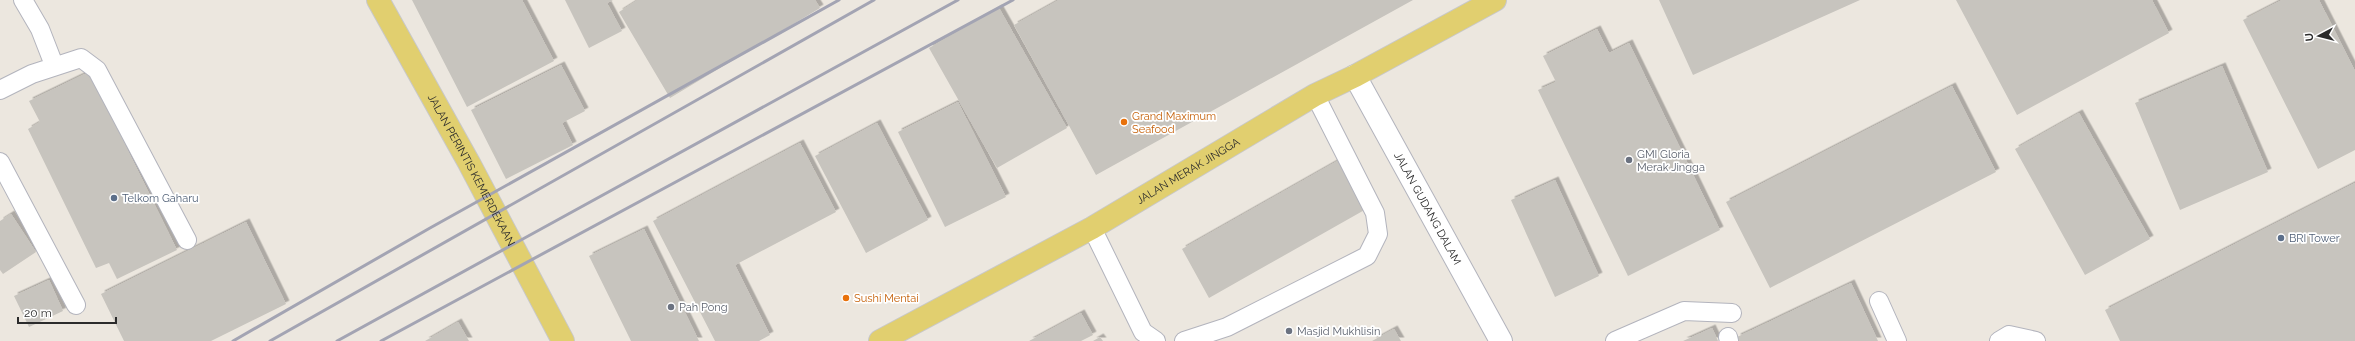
<svg xmlns="http://www.w3.org/2000/svg" width="2355" height="341" viewBox="0 0 2355 341" font-family="Raleway,sans-serif">
<style>
.building{fill:#c7c4be;filter:url(#shadow)}
.lines{fill:none;stroke-linecap:round;stroke-linejoin:round}
.lane-casing{stroke:#b3b4bd;stroke-width:20}
.street-casing{stroke:#b3b4bd;stroke-width:24}
.primary-casing{stroke:#c8c8c8;stroke-width:24}
.lane{stroke:#fff;stroke-width:18}
.street{stroke:#fff;stroke-width:22}
.primary{stroke:#e1cf6f;stroke-width:22}
.rail{stroke:#a3a4b3;stroke-width:3}
.food-dot{fill:#e8710a;stroke:#fff;stroke-width:1.5}
.worship-dot{fill:#6b7280;stroke:#fff;stroke-width:1.5}
.service-dot{fill:#5c6f8a;stroke:#fff;stroke-width:1.5}
.labels{text-anchor:middle;dominant-baseline:central;stroke-width:3.5;stroke-linejoin:round;paint-order:stroke}
.food-label{font-size:11px;fill:#c56008;stroke:#fff;text-anchor:start}
.worship-label{font-size:11px;fill:#5b616d;stroke:#fff;text-anchor:start}
.street-label{font-size:11px;fill:#2b2b2b;stroke:#fff}
.service-label{font-size:11px;fill:#4e5e75;stroke:#fff;text-anchor:start}
</style>
<defs>
<filter id="shadow"><feDropShadow dx="3.5" dy="-3.5" stdDeviation="0" flood-color="#0004"/></filter>
</defs>
<rect width="100%" height="100%" fill="#ece7df"/>
<!-- building -->
<path class="building" d="M412,0H522L554,61L467,107Z
M565,0H613L607,3L622,31L589,48Z
M638,0H815L820,8L670,98L619,12Z
M1059,0H1413L1096,175L1014,25Z
M1659,0H1860L1693,75Z
M1956,0H2152L2169,33L2017,115Z
M2282,0H2319L2355,71V150L2318,169L2243,20Z
M999,8L1067,128L997,168L929,48Z
M1597,29L1609,53L1629,43L1720,230L1628,276L1538,90L1556,82L1543,56Z
M561,65L585,111L562,123L573,145L506,179L471,110Z
M2222,66L2268,172L2180,210L2135,103Z
M89,72L177,250L117,279L109,263L96,268L28,129L40,122L29,101Z
M1952,86L1996,172L1770,288L1726,202Z
M958,102L1006,197L945,227L898,132Z
M2079,113L2150,239L2085,275L2015,149Z
M877,123L928,220L866,253L815,156Z
M800,143L836,212L735,265L770,335L759,341H715L653,221Z
M1341,159L1368,208L1209,298L1182,249Z
M1555,180L1599,276L1555,297L1511,200Z
M2355,183V341H2120L2105,310Z
M11,214L36,252L3,274L0,270V221Z
M246,222L286,304L211,341H124L101,294Z
M644,229L699,341H631L589,256Z
M49,280L63,311L29,327L14,296Z
M1851,283L1878,341H1739L1737,337Z
M1081,313L1093,335L1081,341H1029Z
M458,322L469,341H425Z
M1712,328L1718,341H1683Z
M1394,329L1401,341H1372Z
M1100,337L1103,341H1093Z"/>
<g class="lines">
<!-- lane casing -->
<g class="lane-casing">
<path id="lane" d="M23,0L40,29L54,65
M0,90L32,74L81,58L97,70L187,240
M0,162L76,305
M1092,228L1143,332L1156,341
M1879,301L1897,341
M1728,337L1729,341
M1184,341L1227,327L1367,256L1378,234L1375,213L1315,95
M1615,341L1684,311L1732,313
M1999,341L2009,335L2036,341"/>
</g>
<!-- street casing -->
<g class="street-casing">
<g id="street">
<path id="s1" d="M1355,76L1501,341"/>
</g>
</g>
<!-- primary casing -->
<g class="primary-casing">
<g id="primary">
<path id="s2" d="M378,0L469,163L563,341"/>
<path id="s3" d="M880,341L1092,228L1315,95L1355,76L1495,0"/>
</g>
</g>
<!-- lane -->
<use href="#lane" class="lane"/>
<!-- street -->
<use href="#street" class="street"/>
<!-- primary -->
<use href="#primary" class="primary"/>
<!-- rail -->
<path class="rail" d="M233,341L430,228L839,0
M270,341L874,0
M337,341L958,0
M381,341L1013,0"/>
</g>
<!-- markers -->
<g class="food-dot">
<circle cx="1124" cy="122" r="4"/>
<circle cx="846" cy="298" r="4"/>
</g>
<g class="worship-dot">
<circle cx="1629" cy="160" r="4"/>
<circle cx="671" cy="307" r="4"/>
<circle cx="1289" cy="331" r="4"/>
</g>
<g class="service-dot">
<circle cx="114" cy="198" r="4"/>
<circle cx="2281" cy="238" r="4"/>
</g>
<g class="labels">
<!-- food labels -->
<g class="food-label">
<text x="1132" y="116">Grand Maximum<tspan x="1132" dy="13">Seafood</tspan></text>
<text x="854" y="298">Sushi Mentai</text>
</g>
<!-- worship labels -->
<g class="worship-label">
<text x="1637" y="154">GMI Gloria<tspan x="1637" dy="13">Merak Jingga</tspan></text>
<text x="679" y="307">Pah Pong</text>
<text x="1297" y="331">Masjid Mukhlisin</text>
</g>
<!-- street labels -->
<g class="street-label">
<text stroke="none"><textPath href="#s2" startOffset="194">JALAN PERINTIS KEMERDEKAAN</textPath></text>
<text stroke="none"><textPath href="#s3" startOffset="352">JALAN MERAK JINGGA</textPath></text>
<text stroke="none"><textPath href="#s1" startOffset="151">JALAN GUDANG DALAM</textPath></text>
</g>
<!-- service labels -->
<g class="service-label">
<text x="122" y="198">Telkom Gaharu</text>
<text x="2289" y="238">BRI Tower</text>
</g>
</g>
<!-- north arrow -->
<g transform="translate(2319 36) rotate(263)" stroke="#ffffff" stroke-width="3" paint-order="stroke">
<path d="M0-3L7 15L0 10L-7 15Z" fill="#2b2b2b"/>
<text y="-6" font-size="11" font-weight="bold" text-anchor="middle" fill="#2b2b2b">U</text>
</g>
<!-- scale -->
<path d="M18 317v6h98v-6" fill="none" stroke="#2b2b2b" stroke-width="2"/>
<text x="24" y="317" font-size="12" fill="#2b2b2b" stroke="#ffffff" stroke-width="3" paint-order="stroke">20 m</text>
</svg>
